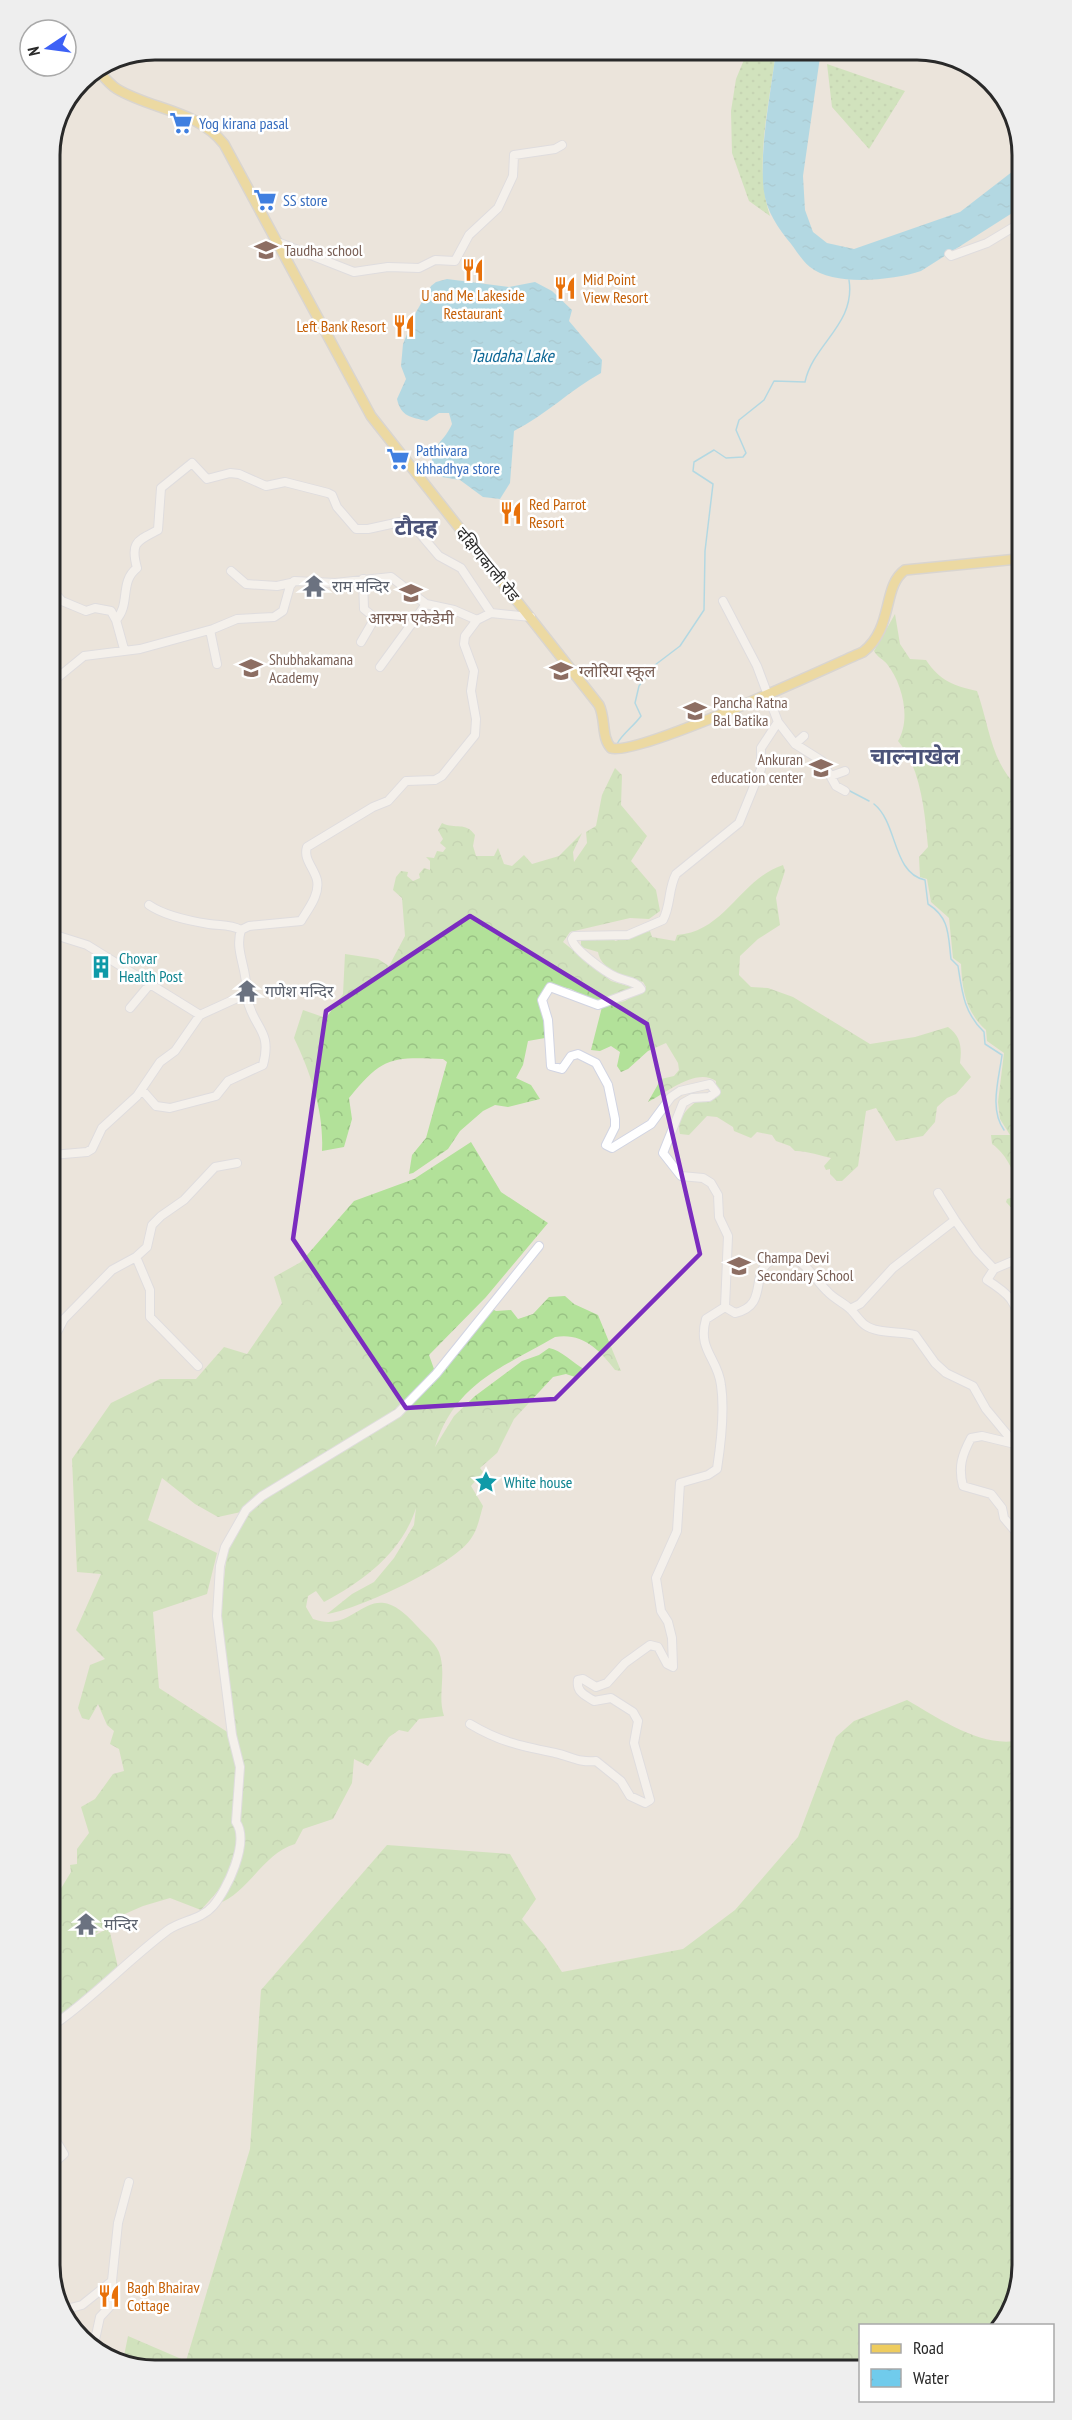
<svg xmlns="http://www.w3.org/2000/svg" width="1072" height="2420" viewBox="0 0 1072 2420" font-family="'PT Sans Narrow','Noto Sans Devanagari',sans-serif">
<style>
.grass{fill:url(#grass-dots)}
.forest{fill:url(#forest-crowns);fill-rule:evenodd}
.water{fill:url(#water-ripples)}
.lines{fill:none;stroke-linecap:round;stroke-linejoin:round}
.stream{stroke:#70cbec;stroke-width:1.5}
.minor-casing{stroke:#d1d4e2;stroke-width:10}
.major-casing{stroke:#c3c3c3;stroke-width:12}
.minor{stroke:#fff;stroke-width:8}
.major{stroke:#eecc5e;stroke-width:9}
.marked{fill:none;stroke:#7b2cbf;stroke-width:4.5;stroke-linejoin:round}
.labels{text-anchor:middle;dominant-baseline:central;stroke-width:5;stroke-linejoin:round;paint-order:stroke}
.shop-label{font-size:16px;fill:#366cbe;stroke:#fff;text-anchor:start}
.education-label{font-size:16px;fill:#785e54;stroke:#fff;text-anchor:start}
.food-label{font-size:16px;fill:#c56008;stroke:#fff;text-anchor:start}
.street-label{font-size:16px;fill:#292929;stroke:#fff}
.worship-label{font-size:16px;fill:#5b616d;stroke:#fff;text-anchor:start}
.culture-label{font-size:16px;fill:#0d838f;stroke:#fff;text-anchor:start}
.water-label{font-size:18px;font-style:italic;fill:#106997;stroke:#fff}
.district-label{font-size:22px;font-weight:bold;fill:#4b5379;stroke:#fff}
.rim{fill:none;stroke:#292929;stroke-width:3}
</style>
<defs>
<pattern id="grass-dots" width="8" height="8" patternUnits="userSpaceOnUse" patternTransform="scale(1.5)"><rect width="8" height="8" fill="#b2e199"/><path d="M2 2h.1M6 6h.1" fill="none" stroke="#99c184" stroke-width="1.8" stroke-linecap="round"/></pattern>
<pattern id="forest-crowns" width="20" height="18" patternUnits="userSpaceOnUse" patternTransform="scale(1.5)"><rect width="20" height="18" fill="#b2e199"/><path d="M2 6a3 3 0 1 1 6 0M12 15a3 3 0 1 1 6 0" fill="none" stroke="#99c184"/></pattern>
<pattern id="water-ripples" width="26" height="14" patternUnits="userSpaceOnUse" patternTransform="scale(1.5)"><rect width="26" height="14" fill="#70cbec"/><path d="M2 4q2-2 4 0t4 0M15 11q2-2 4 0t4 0" fill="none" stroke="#61aeca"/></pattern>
</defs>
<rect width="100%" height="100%" fill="#ebe4db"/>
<!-- grass -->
<path class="grass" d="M748,50H776C770,104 753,163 770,216L749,201L732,153L731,111L736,79Z
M827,64L905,91L869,149L832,107Z"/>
<!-- forest -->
<path class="forest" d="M895,614L900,644L910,659L926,660C940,681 954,686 977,691C989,724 991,764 1019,788L1020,1217L1006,1202L1007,1199L1017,1196C1018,1178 1008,1155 992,1144L991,1135H1010L1000,1119L998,1102L1004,1053L987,1041L986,1030C966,1012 962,990 961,964L953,958L949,918L931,902L927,879L920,877L919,857L928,847C925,814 921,767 898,741C911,720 903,684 887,664C883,659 877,657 874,651Z
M615,768L622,775L621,805L647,836L631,861L656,890L660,911L649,919L630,918L570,932L563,942L611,981L631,987L632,991L595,1002L571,989L550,984L541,993L545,1038L528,1041L523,1065L516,1078L531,1085L540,1099L508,1107L495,1105L483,1111L460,1131L448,1149L413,1173L409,1174L412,1155L426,1138L447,1062L443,1059C390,1057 383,1057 349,1098L352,1119L344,1147L322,1151C324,1111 311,1074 294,1038L303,1010L326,1018L343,994L345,954L378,959L389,966L405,936L402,898L393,890L396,877L401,871L408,872L407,876L413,881L420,878L419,874L424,868L430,870V861L426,857L434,858L437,851L443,852L446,848L440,843L443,839L438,830L442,823C456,830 465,821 475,835L473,846L476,856H494L498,848L504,864L512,866L524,855L532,864L559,856L582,833L573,852L574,862L587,843L586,832L596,826L602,795Z
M783,865L785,871L776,898L780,925L758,939L740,956L739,975L751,987L768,988L793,997L870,1044L915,1037L948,1027C961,1036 962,1048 960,1063L971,1077L956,1094L947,1098L937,1107L935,1122L923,1136L896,1141L876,1108L866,1111L858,1166L842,1181H837L830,1174V1169L826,1170L824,1166L831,1158C823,1156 802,1150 795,1151L790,1146L776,1141L772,1135L757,1132L751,1138L734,1131L733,1127L717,1117L707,1116L689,1135L680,1134C674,1112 702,1098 716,1088V1081C696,1067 665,1094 648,1102L661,1079L674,1076L679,1070L678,1063L666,1043L648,1051L628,1069L621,1072L617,1066L620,1052L611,1046L600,1051L591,1050L602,1007L625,1001L646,987L643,982C626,980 601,970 598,952L581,947V938L613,937L615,941L650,931L652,937L675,941L677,935C725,932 740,879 783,865Z
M471,1142L501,1192L548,1223L486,1297L429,1355L434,1369L439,1367L487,1306L496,1311L511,1310L518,1319L533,1314L549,1297L565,1296L574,1304L598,1315L621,1371L615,1370C600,1350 582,1332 555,1337C502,1368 455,1383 435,1447L454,1416L475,1396L522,1361L539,1355L549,1348C561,1350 573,1363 584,1369L578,1378L566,1374L553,1377L514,1419L497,1453L480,1468L483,1472L471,1486L483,1506C480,1516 478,1528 472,1537C457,1564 357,1610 327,1614L352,1594L374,1582L394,1558L414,1525L416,1508C402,1552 364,1581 324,1602L316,1591L308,1596L306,1607L313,1619C360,1636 367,1571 415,1624C423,1633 434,1641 439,1652C447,1674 437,1695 444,1716L419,1719L408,1732L399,1730L389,1737L368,1766L354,1759L352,1783L333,1819L303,1829L295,1844C262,1854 249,1893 217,1904L241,1843L234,1853L224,1884L201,1910L170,1898L143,1906L111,1920L93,1936L109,1928L119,1972L69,2010L55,2036L54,1900L71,1872L70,1865L77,1864V1849L89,1833L81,1807L95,1799L113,1774L124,1771L119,1749L110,1744L114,1731L107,1725L98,1704L89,1720L82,1718L78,1708L90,1665L105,1659L76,1630L101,1574L77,1572L72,1459L111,1403L160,1379H196L224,1347L247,1354L282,1303L274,1277L301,1262L354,1201L414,1179ZM162,1478L195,1504L218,1517L241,1512L244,1520L227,1553L219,1620L232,1735L159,1688L153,1612L207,1594L217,1553L148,1520Z
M907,1700C940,1719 982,1749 1021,1740L1022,2265L1004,2324L860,2326V2365L148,2370L123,2361L128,2336L186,2361L250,2149L261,1990L387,1845L510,1854L536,1899L522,1919L544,1945L562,1972L683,1949L735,1910L798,1837L836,1737L854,1721Z"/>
<!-- water -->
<path class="water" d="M776,50H821L803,176L805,210L813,232L827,243L854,249L960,212L1017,168V210L921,271C894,280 834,287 810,267C801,260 795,248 787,239C773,221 764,205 763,182C761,137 771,93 776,50Z
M447,279L509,287L535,282L552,291L572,310L569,321L602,360L601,373C570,390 546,415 514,431L510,483L500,499L483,497L460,480L442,477C418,452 443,446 452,424L449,413H439L427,421C411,417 401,417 397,399L406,379L401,366L403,344L415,314L431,286L436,282Z"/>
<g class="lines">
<!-- stream -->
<path class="stream" d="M617,744C622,734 634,726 641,716L635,703L639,686L655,665L680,646L704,610L705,551L713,484L693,471L694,462L714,450L726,458L743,457L746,453L736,430L739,420L764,400L774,381L805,382C813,344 856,324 849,280
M848,790L869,801
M874,804C898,823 892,873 925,880L928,904C950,918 948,935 951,959L958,966C962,992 964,1013 984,1032L985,1044L1002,1055C999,1079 989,1109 1004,1130"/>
<!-- minor casing -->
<g class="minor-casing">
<path id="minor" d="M280,243L354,272L388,267L419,268L435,260L455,261L469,235L498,208L513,176L514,155L555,149L562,145
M949,254L951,256L987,243L1017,225
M231,571L246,584L277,586L291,583
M51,574L52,590L62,601L86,611L95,608L111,611L116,620
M210,630L217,664
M361,642L375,618L364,609L363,579
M124,649L116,620C131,604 119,582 137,568C130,542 137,541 158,530L161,488L192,463L207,479L230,473L239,474L266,486L285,482L328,493L332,495L337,507L356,529H368L400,522L416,529L439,556L461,568L491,613
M380,667L426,604
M51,683L84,656L140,649L213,629L237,619L274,617L283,611L290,586L294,581L335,583L391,577L426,604L454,610L477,620
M778,722L795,744L822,761L836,786L845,791
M795,744L804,736
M831,776L845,771
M149,905C165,916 190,921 209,924C221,926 229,924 241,930
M52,934L87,945L200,1015L246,994C249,971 234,952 241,930L249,926L301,921C308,909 320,895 317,880C314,868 303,859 307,847L373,807L388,801L406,781L435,780L442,776L475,735L476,719L471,691L474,671L464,644L465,636L477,620L491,613L531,617
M130,1008L150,984
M142,1090L156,1106L170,1108L216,1096L228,1081L263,1065C273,1028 252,1029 246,994
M52,1155L87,1152L92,1149L102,1128L137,1096L160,1062L175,1051L200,1015
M955,1220L977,1251L994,1269L1020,1258
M136,1257L150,1290V1317L198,1366
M994,1269L987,1280C1009,1294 1017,1301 1020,1328
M725,1307L735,1313C772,1305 746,1268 776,1259C801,1250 812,1277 827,1291C833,1298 842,1302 849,1308C855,1313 859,1321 865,1325C877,1334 900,1331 915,1335L935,1363L946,1373L973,1386L986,1409L1015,1444L982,1436L971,1438C962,1455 958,1467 963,1486L991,1494L1002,1508L1004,1518L1021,1538
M850,1309L860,1304L893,1268L955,1220L938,1193
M53,1340L64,1319L112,1270L136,1257L147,1247L152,1225L161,1216L184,1200L215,1167L237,1163
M470,1724C500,1742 521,1746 555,1753C570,1756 579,1763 596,1761L621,1781L630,1796L645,1803L650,1800L634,1743L638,1721L633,1712L611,1698L594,1701C585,1695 576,1692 578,1680L583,1679L596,1687L607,1683L625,1663L650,1645L658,1647L667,1664L673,1667L672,1638L668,1622L661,1611L656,1578L677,1531L680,1483L708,1475L717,1469C721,1443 725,1412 721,1385C718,1358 697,1350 706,1319L725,1307L728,1236L719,1217L718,1195L711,1183L703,1178L681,1176L663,1153L683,1103L692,1098L709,1097L716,1092L710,1084L680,1091L671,1097L651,1124L612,1148L606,1145L615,1127V1119L608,1085L596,1063L578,1054L571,1056L562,1069L551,1066L548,1020L542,1000L550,987L598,1005L641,989C636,981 625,981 616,977C605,972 573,949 572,939L574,936L628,935L663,920C671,905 668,889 676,874L739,823L761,769V748L778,722L757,666L723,601
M55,2024C95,1996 129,1959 168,1930C182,1920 201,1920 213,1906C227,1890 250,1842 236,1822L240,1767L232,1735L217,1616L220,1566L225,1547L246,1510L262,1496L398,1413L436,1374L539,1246
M55,2139L64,2154L55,2162
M63,2310L82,2305L112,2281
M93,2349L100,2317L113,2303L112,2281L118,2223L129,2182"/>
</g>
<!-- major casing -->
<g class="major-casing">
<path id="major" d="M97,69C103,76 109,84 117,89C152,110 197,110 224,144L371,416L599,705C606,719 601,737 611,748C637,757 826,668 863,652C894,628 882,586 905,570L1018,559"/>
</g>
<!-- minor -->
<use href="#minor" class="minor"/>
<!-- major -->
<use href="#major" class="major"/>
</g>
<!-- marked area -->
<path d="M0 0H1072V2420H0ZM470,916L647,1024L700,1254L555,1399L406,1408L293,1239L326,1011Z" fill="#ebe4db" fill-opacity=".55" fill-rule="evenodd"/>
<path class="marked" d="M470,916L647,1024L700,1254L555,1399L406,1408L293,1239L326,1011Z"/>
<!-- icons -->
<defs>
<g id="supermarket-bare" transform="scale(1.8)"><path d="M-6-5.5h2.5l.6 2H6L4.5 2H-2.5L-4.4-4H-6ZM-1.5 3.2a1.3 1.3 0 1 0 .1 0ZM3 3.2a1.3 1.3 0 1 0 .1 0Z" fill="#3f7fe0" stroke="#fff" stroke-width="2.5" paint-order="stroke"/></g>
<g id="school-bare" transform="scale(1.8)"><path d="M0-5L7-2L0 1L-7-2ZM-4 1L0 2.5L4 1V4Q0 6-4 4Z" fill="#8d6e63" stroke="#fff" stroke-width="2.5" paint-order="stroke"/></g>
<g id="restaurant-bare" transform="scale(1.8)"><path d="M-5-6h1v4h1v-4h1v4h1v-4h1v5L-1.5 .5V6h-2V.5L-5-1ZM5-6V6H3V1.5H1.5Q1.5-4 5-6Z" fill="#e8710a" stroke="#fff" stroke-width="2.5" paint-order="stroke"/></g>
<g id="temple-bare" transform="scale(1.8)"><path d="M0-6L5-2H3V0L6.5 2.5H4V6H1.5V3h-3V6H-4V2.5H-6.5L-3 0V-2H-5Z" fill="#6b7280" stroke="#fff" stroke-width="2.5" paint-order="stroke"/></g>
<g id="building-bare" transform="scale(1.8)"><path d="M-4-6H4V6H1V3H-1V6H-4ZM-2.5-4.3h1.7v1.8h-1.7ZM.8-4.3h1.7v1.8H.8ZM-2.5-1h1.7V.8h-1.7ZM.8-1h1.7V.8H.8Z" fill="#0f9aa8" stroke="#fff" stroke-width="2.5" paint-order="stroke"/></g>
<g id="sight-bare" transform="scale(1.8)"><path d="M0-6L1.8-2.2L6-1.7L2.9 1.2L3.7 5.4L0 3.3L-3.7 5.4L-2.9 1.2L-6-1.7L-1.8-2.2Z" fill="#0f9aa8" stroke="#fff" stroke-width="2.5" paint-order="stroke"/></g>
</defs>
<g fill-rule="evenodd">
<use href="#supermarket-bare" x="181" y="123"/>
<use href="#supermarket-bare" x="265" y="200"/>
<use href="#school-bare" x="266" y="250"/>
<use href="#restaurant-bare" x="473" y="270"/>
<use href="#restaurant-bare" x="565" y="288"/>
<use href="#restaurant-bare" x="404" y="326"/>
<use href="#supermarket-bare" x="398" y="459"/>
<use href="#restaurant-bare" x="511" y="513"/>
<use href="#temple-bare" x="314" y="586"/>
<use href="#school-bare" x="411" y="593"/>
<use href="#school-bare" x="251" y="668"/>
<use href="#school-bare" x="561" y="671"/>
<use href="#school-bare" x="695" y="711"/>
<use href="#school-bare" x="821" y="768"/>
<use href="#building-bare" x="101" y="967"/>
<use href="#temple-bare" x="247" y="991"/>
<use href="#school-bare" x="739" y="1266"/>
<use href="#sight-bare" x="486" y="1482"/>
<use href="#temple-bare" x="86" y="1924"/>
<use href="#restaurant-bare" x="109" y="2296"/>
</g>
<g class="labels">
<!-- shop labels -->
<g class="shop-label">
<text x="199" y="123">Yog kirana pasal</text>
<text x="283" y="200">SS store</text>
<text x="416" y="450">Pathivara<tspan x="416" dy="18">khhadhya store</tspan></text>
</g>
<!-- education labels -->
<g class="education-label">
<text x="284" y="250">Taudha school</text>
<text x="411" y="618" text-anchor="middle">आरम्भ एकेडेमी</text>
<text x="269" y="659">Shubhakamana<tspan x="269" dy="18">Academy</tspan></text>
<text x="579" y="671">ग्लोरिया स्कूल</text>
<text x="713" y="702">Pancha Ratna<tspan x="713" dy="18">Bal Batika</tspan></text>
<text x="803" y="759" text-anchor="end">Ankuran<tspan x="803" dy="18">education center</tspan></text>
<text x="757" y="1257">Champa Devi<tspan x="757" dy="18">Secondary School</tspan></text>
</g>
<!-- food labels -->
<g class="food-label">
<text x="583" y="279">Mid Point<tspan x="583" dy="18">View Resort</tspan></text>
<text x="473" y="295" text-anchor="middle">U and Me Lakeside<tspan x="473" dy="18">Restaurant</tspan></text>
<text x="386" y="326" text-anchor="end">Left Bank Resort</text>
<text x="529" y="504">Red Parrot<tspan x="529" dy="18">Resort</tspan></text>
<text x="127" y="2287">Bagh Bhairav<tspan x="127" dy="18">Cottage</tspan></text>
</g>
<!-- street labels -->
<g class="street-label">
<text transform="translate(488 564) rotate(51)">दक्षिणकाली रोड</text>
</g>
<!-- worship labels -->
<g class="worship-label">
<text x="332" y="586">राम मन्दिर</text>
<text x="265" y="991">गणेश मन्दिर</text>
<text x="104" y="1924">मन्दिर</text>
</g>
<!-- culture labels -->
<g class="culture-label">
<text x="119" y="958">Chovar<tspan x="119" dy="18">Health Post</tspan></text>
<text x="504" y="1482">White house</text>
</g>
<!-- water labels -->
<g class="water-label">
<text x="512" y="355">Taudaha Lake</text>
</g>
<!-- district labels -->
<g class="district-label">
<text x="416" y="527">टौदह</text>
<text x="915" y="756">चाल्नाखेल</text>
</g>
</g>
<!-- crop -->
<path d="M0 0H1072V2420H0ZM155 60H917A95 95 0 0 1 1012 155V2265A95 95 0 0 1 917 2360H155A95 95 0 0 1 60 2265V155A95 95 0 0 1 155 60Z" fill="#eee" fill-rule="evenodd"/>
<path class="rim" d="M155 60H917A95 95 0 0 1 1012 155V2265A95 95 0 0 1 917 2360H155A95 95 0 0 1 60 2265V155A95 95 0 0 1 155 60Z"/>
<!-- legend -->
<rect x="859" y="2324" width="195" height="78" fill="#ffffff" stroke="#a9a9a9" stroke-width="1.5"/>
<rect x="871" y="2344" width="30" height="9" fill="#eecc5e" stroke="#a9a9a9" stroke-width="1.5"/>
<text x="913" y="2354" font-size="18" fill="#292929">Road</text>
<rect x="871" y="2369" width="30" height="18" fill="url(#water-ripples)" stroke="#a9a9a9" stroke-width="1.5"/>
<text x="913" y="2384" font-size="18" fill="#292929">Water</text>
<!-- north arrow -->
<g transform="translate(48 48) rotate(257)"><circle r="28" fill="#ffffff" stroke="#a9a9a9" stroke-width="1.5"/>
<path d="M0-4.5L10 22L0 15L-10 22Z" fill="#3d61f6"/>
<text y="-9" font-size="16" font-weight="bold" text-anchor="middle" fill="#292929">N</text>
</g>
</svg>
